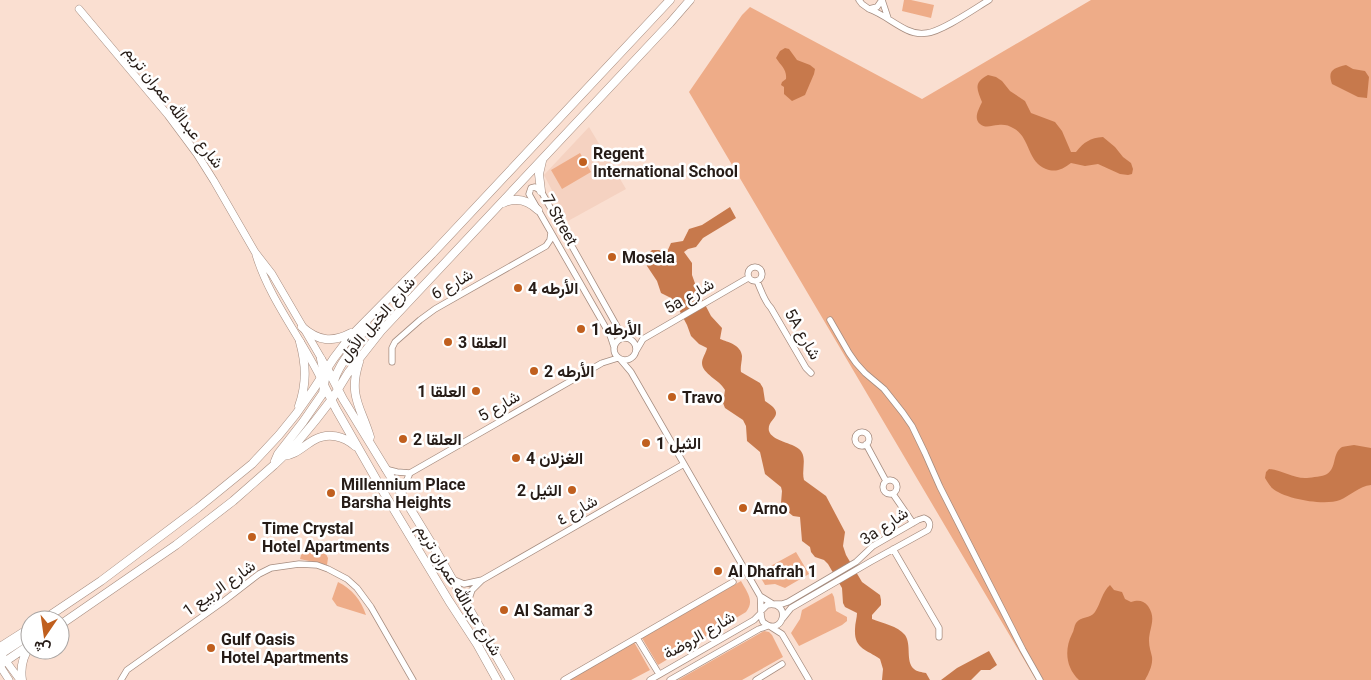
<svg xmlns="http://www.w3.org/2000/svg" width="1371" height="680" viewBox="0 0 1371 680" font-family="Roboto,Vazirmatn,sans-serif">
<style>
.built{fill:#f5d2c1}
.green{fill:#eeac88}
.water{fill:#c7794c}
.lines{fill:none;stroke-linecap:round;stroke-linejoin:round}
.minor-casing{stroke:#a68d80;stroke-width:7}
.tertiary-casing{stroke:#a68d80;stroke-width:8}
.secondary-casing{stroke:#a68d80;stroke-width:9}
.minor{stroke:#fff;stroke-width:5.5}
.tertiary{stroke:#fff;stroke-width:7}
.secondary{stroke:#fff;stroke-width:8}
.poi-dot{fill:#c05f1e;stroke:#fff;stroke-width:2}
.labels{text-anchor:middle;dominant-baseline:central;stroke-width:5;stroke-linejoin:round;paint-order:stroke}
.street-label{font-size:16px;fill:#261c17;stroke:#fff}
.poi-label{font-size:16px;font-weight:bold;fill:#261c17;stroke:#fff;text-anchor:start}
</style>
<rect width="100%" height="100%" fill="#fadfd1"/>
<!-- built -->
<path class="built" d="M589,127L626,189L568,221L544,175Z"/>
<!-- green -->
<path class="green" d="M904,0H911L934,5L931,18L902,11Z
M1091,0H1371V680H1036L689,92L742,15L750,7L922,99Z
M580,153L591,172L562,189L551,170Z
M312,544L322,546L328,558L327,565L300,559L301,555Z
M796,552L809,574L785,588L775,584L765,585L758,573Z
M741,581C747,592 755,601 746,612L658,665L642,638Z
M338,582C352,589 361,600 366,615L337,606L332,599Z
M832,593L834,597L836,611L847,617V621L842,625L799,646L791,633L800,619L802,610Z
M764,631L769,632L772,635L783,657L742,680H678Z
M634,642L650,670L631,680H568Z"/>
<!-- water -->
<path class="water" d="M785,48L789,49L797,60L810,65L815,69L814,74L805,95L792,101L784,94V87L781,85L782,82L786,79C787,69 781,66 776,58L780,51Z
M1346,65L1353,69L1365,71L1369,77L1367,98L1358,97L1332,84C1327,70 1334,68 1346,65Z
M988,75L996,77L1002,81L1010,91L1025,101L1031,113L1055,122L1062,131L1071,152H1076C1084,142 1090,138 1103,137L1115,147L1123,157L1131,163L1133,169L1132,174L1128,175L1120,174L1098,164L1085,166L1071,163C1063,169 1056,173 1046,169C1027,162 1030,136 1013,128C1009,125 1003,124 998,125C992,125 986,129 980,124C973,118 979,109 982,102C977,89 973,83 988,75Z
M730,207L736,218L703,238L696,247L688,249L684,252L692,263V275L697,289L711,316L722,328L720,339C728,342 741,345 742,356C742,362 740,367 741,372L760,383L763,388L765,401C789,416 766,418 769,431C772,441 793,443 799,449C808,457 801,470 804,480L826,496L845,532L843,546L846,555L862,582L880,595L881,600V605L872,615V619C882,623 898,626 905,635C912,645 905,661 914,669C917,672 922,672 926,673L930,680H882L883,669L880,659C866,649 854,649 855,629C855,623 857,618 857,613L845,607L843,603L842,588L828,564L824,560L815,557L811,552L810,547L802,541L800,517L793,516L782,507L781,503L782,491L781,487L765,474L760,452L747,441L746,426L743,420L725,408L723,403L725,390C720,380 702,374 702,363C702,358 706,353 707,348L699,344L691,336L687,325L676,304L671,298L661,293L657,281L647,266L646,261L648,254L652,250H659L664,252H667L671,243L683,241L689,229L702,225Z
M1354,445L1371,448V485C1359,486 1350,496 1340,500C1324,506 1284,499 1272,488C1269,485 1267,481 1265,478L1266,472L1269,469C1282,470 1294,479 1307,478C1313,477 1322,477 1327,474C1337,468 1332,453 1342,447C1345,446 1350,446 1354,445Z
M1110,585L1114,590L1122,592L1125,599L1131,602C1138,600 1143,600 1148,606C1157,619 1149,628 1149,641C1149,647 1151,652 1152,657C1153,665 1149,673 1145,680H1079C1066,668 1064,650 1072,634C1074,631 1074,626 1076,623C1081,616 1090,619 1095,612C1101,603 1102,592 1110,585Z
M989,651L997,665L990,670H981L971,680H941L957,668Z"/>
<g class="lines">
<!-- minor casing -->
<g class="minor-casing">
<path id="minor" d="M859,0L862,4L869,9L877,7L882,0
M882,0L888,18
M869,9C883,14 894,24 907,30C913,33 920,34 927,33C943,31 974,9 989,0
M748 274a7 7 0 1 1 14 0a7 7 0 1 1-14 0Z
M757,281C761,290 764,301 771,308L806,368L811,373
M830,320L849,353L856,363L865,373L884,389L903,413L912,426L925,453L940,487L1023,650L1040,680
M614 349a11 11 0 1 1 22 0a11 11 0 1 1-22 0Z
M614,347L610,335L529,194L531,188L535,187L541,191L619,330L627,338
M636,351L643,339L748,278
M620,359L631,372L760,596L773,604
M392,362V348L395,342L420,320L435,309L546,246L550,240L551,233
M855 439a7 7 0 1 1 14 0a7 7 0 1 1-14 0Z
M866,444L886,481
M385,469L397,472L410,473L602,363L618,358
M883 487a7 7 0 1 1 14 0a7 7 0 1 1-14 0Z
M893,494L913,523
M402,496L405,484L410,473
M893,549L939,628V637
M452,579L464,584L482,580
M760,596C762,604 759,615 763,622C783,639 793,600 767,605L761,611
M775,604H782L788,602L856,562L873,546L918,520L924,518C930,520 931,525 928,530L870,562L791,608L783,618
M467,605L472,590L482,580L684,464
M771,627L782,634L809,680
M637,638L659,674
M121,680L127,670L224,601L259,574L271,568L299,564L317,565L328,569L347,579L357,588L371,607L413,680
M564,680L733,582
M650,680L754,620L761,613
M670,680L759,629L768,626
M756,680L782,664"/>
</g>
<!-- tertiary casing -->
<g class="tertiary-casing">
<path id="tertiary" d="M79,9L168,115L197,154L214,181L255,252L272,274L324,363
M256,255C270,300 300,336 321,379
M6,661L20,680
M0,666L9,680"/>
</g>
<!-- secondary casing -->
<g class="secondary-casing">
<path id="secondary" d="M541,191L539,174L542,161
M503,203C516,197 528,200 538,210
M302,327C318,341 332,343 351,333
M359,362C348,396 361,407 370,437
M327,368L343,399L435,549L510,680
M321,379L336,409L384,493L449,601L477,644L497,680
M334,381C340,358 362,344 367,320
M299,406C307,383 306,364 300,342
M283,456C296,455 303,446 314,440C328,432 344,436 355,446
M275,461L278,454L303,422L323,393L325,379L321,359
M43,620L101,581L198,508L252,464L279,435L296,414L313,390L334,358L350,337L432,254L670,0
M60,625L176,545L233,501L274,465L296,444L315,421L332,399L348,373L381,331L670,23L690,0
M0,647L30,628
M0,657L4,652L30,635
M0,665L28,646
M22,680C20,667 23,656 30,646"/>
</g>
<!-- minor -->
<use href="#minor" class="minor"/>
<!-- tertiary -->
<use href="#tertiary" class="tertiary"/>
<!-- secondary -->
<use href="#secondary" class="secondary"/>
</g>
<!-- markers -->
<g class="poi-dot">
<circle cx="583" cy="162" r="5"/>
<circle cx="612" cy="257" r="5"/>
<circle cx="518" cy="288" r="5"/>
<circle cx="581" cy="329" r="5"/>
<circle cx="448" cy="342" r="5"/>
<circle cx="534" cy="371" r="5"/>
<circle cx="476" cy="391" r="5"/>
<circle cx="672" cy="397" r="5"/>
<circle cx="403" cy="439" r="5"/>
<circle cx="646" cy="443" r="5"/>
<circle cx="516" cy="458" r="5"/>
<circle cx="572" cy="490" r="5"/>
<circle cx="331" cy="493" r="5"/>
<circle cx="743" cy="508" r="5"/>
<circle cx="252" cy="537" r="5"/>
<circle cx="718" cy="571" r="5"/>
<circle cx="504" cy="610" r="5"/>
<circle cx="211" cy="648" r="5"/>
</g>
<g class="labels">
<!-- street labels -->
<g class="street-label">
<text transform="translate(174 107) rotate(52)">شارع عبدالله عمران تريم</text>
<text transform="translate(560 220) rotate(61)">7 Street</text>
<text transform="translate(452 284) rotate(-30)">شارع 6</text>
<text transform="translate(689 296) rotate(-30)">5a شارع</text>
<text transform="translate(377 319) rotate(-49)">شارع الخيل الأول</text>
<text transform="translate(803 334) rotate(60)">5A شارع</text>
<text transform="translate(499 406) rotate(-30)">شارع 5</text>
<text transform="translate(577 510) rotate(-30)">شارع ٤</text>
<text transform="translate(884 526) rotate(-34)">3a شارع</text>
<text transform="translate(219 588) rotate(-35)">شارع الربيع 1</text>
<text transform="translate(459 590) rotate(59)">شارع عبدالله عمران تريم</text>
<text transform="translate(699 635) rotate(-30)">شارع الروضة</text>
</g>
<!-- poi labels -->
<g class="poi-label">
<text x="593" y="153">Regent<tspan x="593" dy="18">International School</tspan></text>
<text x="622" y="257">Mosela</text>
<text x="528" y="288">الأرطه 4</text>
<text x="591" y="329">الأرطه 1</text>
<text x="458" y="342">العلقا 3</text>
<text x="544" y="371">الأرطه 2</text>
<text x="466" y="391" text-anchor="end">العلقا 1</text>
<text x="682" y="397">Travo</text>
<text x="413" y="439">العلقا 2</text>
<text x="656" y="443">الثيل 1</text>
<text x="526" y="458">الغزلان 4</text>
<text x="341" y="484">Millennium Place<tspan x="341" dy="18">Barsha Heights</tspan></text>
<text x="562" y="490" text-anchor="end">الثيل 2</text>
<text x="753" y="508">Arno</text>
<text x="262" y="528">Time Crystal<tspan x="262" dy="18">Hotel Apartments</tspan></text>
<text x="728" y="571">Al Dhafrah 1</text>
<text x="514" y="610">Al Samar 3</text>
<text x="221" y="639">Gulf Oasis<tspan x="221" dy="18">Hotel Apartments</tspan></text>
</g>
</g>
<!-- north arrow -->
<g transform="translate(45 635) rotate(193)"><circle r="24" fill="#ffffff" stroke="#a8a4a2"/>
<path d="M0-4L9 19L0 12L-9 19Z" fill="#c05f1e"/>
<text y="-8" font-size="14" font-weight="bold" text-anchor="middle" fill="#261c17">ش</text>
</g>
</svg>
